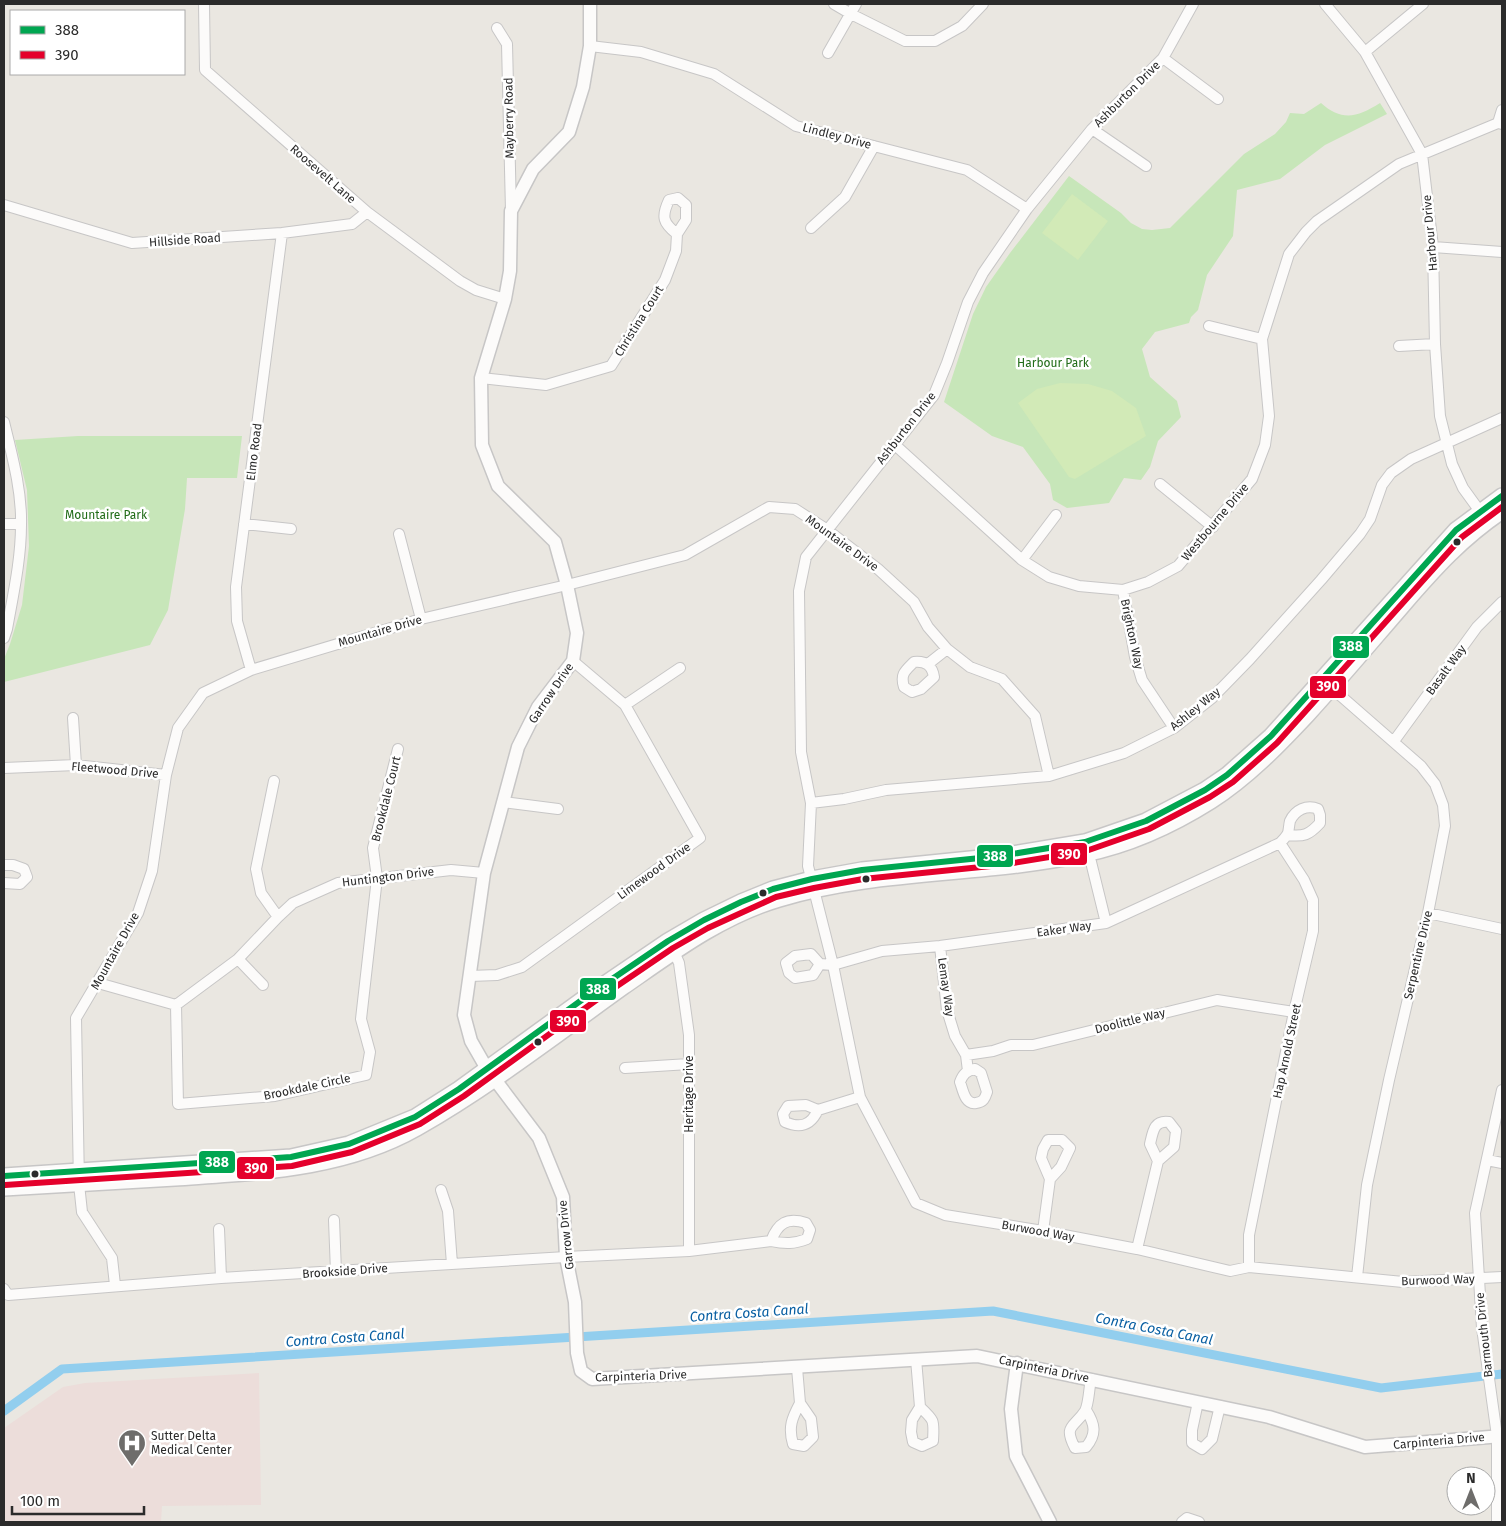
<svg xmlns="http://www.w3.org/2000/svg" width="1506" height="1526" viewBox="0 0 1506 1526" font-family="'Fira Sans',sans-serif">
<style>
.medical{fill:#ecddda}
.green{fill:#c7e6b9}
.pitch{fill:#d2eab7}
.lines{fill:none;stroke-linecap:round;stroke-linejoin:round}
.canal{stroke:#92ceee;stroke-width:9}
.minor-casing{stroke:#c7c6c6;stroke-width:12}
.tertiary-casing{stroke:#c7c6c6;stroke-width:15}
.secondary-casing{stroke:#c7c6c6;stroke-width:18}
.minor{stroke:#fcfbfa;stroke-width:10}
.tertiary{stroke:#fcfbfa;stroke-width:12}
.secondary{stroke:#fcfbfa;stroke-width:15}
.bus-1-casing{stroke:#fff;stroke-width:10}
.bus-2-casing{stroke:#fff;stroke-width:10}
.bus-1{stroke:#00a651;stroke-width:6}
.bus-2{stroke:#e4002b;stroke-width:6}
.bus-dot{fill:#2b2b2b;stroke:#fff;stroke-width:2}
.labels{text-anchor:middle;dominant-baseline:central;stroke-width:5;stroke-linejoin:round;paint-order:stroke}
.street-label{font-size:12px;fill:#2b2b2b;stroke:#fff}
.park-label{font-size:12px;fill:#216c18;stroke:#fff}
.poi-label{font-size:12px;fill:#2b2b2b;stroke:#fff;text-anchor:start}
.water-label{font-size:14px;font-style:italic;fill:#095fa2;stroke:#fff}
.line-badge{stroke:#fff;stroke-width:2}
.badge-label{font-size:14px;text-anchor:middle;font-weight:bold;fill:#fff}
</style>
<rect width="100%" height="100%" fill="#eae7e1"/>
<!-- medical -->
<path class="medical" d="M259,1373L261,1505L162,1506L161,1522H4V1428L63,1387L85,1383Z"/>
<!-- green -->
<path class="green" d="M1321,103C1342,122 1358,117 1380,103L1387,114L1325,145L1280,179L1237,190L1233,236L1207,275L1198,310L1191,317L1189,323L1155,332L1142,349L1150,377L1177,401L1181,417L1158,441L1150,467L1141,480L1124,478L1109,503L1067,508L1053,500L1050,484L1023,447L992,436L944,402L973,314L986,287L1010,253L1069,176L1121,213L1131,223L1142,229L1152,230L1170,228L1244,154L1275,134L1286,122L1290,113L1304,114Z
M78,436H242L237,478H187L185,509L168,610L150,645L4,682V659L10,644L22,605L29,546L27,490L15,440Z"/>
<!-- pitch -->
<path class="pitch" d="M1072,194L1108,221L1078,260L1042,233Z
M1060,383L1088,384L1112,391L1136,408L1146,436L1075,479L1069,477L1018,403L1037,389Z"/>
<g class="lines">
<!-- canal -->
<path class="canal" d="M4,1411L62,1369L993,1311L1381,1388L1502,1374"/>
<!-- minor casing -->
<g class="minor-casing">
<path id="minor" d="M204,4L205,70L367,212L460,281L476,290L505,299
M834,4L851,14L905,41H935L962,26L983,4
M1193,4L1163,58L1092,129L1027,209L983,273L968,302L947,363L934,395L806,557L799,591L801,752L811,803L808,866L833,965L860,1097L916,1203L945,1215L1043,1231L1137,1249L1230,1271L1249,1267L1403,1282L1502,1277
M1325,4L1365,52L1422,154L1433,247L1435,344L1440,416L1452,464L1463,488L1484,517
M497,28L507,44L511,211
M590,46L641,52L714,74L796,126L967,170L1027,209
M1365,52L1423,4
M828,53L856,4
M1163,58L1218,99
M1498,123L1502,110
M1092,129L1146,166
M4,205L132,243L282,233L352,224L367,212
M811,228L845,197L874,146
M1433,247L1502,252
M1209,326L1262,339
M1399,346L1435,344
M481,378L546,385L611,366L665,280L676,251L677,234L686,220V205L678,198L669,200C661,217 663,223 677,234
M4,422C12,455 22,491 21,525C21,560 13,595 7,629L4,638
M894,444L1022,560L1049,577L1079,586L1123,590L1148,582L1178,566L1252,479L1265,445L1269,416L1262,339L1289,254L1306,232L1317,221L1399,164L1498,123L1502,124
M1160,484L1213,527
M4,524H21
M244,524L291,529
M399,534L421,619
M1022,560L1056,515
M1123,590L1135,657L1142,680L1174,728
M914,662C926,661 932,665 934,677L921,689L912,692L904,687C900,674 905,671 914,662Z
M928,664L947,649
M251,670L237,621L236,587L282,233
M1326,685L1342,697L1421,766L1435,784L1443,805L1445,826L1428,913L1389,1080L1367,1185L1357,1277
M625,705L680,668
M73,718L76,765
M1394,741L1477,627L1502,602
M4,768L76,765L166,775
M274,781L256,869L261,893L278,917
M503,802L558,809
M811,803L844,799L886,790L1049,776L1124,753L1174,728L1212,698L1250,659L1321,580L1360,534L1370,519L1382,485L1391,473L1411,459L1502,418
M1086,848L1091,862L1106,923
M4,865H13L24,869L27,877L20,884L4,883
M1428,913L1502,929
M940,946L947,1010L955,1036L966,1055L968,1071
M672,947L679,963L689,1035V1251
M238,959L263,985
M820,964L813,975L795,978L789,973L786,963L795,956L811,954L820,964L833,965L882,951L940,946L1106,923L1280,843C1283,840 1286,837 1288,833C1289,829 1289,825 1290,821C1295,810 1307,804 1318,809L1320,815V823C1309,835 1304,837 1287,835
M470,976L497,975L522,967L700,838L625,705L573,661
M98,983L176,1005L238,959L278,917L293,903L338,883L451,870L484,873
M176,1005L178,1104L275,1096L366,1075L370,1052L361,1019L377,878L373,848L398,749
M966,1055L993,1051L1011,1045H1033L1217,1000L1294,1012
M625,1068L689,1064
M975,1069L981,1073L987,1092C985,1098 984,1102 976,1103C965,1105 963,1090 960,1082C963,1074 966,1071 975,1069Z
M818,1110C811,1125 801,1129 785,1122L783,1114L788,1106L806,1105L818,1110L860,1097
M1487,1160L1502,1163
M441,1190L448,1211L452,1264
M334,1220L336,1272
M219,1229L221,1278
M1043,1231L1050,1179L1041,1158L1043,1149L1048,1140H1062L1070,1148L1061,1167L1050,1179
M1137,1249L1158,1161L1174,1147L1176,1131L1169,1122C1154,1120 1153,1131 1150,1144L1158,1161
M1249,1267V1235L1294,1012L1313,931V900L1304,880L1280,843
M115,1285L112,1258L82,1212L79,1184L76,1018L138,913L152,871L166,775L178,728L203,693L251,670L421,619L567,585L685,555L769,507L795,509L826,529L878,569L914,602L928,627L947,649L970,667L1002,679L1035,716L1049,776
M4,1289L8,1295L221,1278L566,1257L689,1251L771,1241C785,1244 794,1244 807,1239L810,1230L806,1223C787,1217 778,1223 771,1241
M916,1359L920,1407L912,1420L911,1432L913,1442L922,1446L933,1441C934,1420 935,1421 920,1407
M797,1368L800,1403L811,1419L813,1437L804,1446L793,1444C788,1427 792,1418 800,1403
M1198,1402L1192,1430V1443L1202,1449L1212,1439L1220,1406
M1086,1410C1095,1424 1097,1434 1086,1447L1075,1448C1063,1425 1074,1428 1085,1411C1089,1403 1089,1388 1091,1379
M1182,1522L1187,1518L1199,1522
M1497,1522V1436L1482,1328L1475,1213L1502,1090"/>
</g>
<!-- tertiary casing -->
<g class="tertiary-casing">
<path id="tertiary" d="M590,4V46L583,87L569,132L533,169L511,211L510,271L505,299L481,378L482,445L498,486L555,542L567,585L577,633L573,661L538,707L518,747L484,873L464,1015L471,1041L487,1069L539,1138L563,1197L566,1257L575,1302L577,1353L581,1371L592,1379L977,1356L1269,1417L1365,1447L1502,1436
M1017,1363L1011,1409L1016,1456L1050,1522"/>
</g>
<!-- secondary casing -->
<g class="secondary-casing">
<path id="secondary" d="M4,1176L291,1157L349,1144L415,1117L459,1089L590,994L668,941L704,920L741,902L773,889L812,879L862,870L1000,856L1085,842L1146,821L1205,790L1227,775L1271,736L1456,530L1502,496
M4,1188C61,1185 118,1181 175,1178C258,1172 343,1170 417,1128C489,1087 556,1035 623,987C672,953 721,916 779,899C878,869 984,876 1085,854C1129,845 1173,825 1211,801C1248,777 1277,747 1307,715C1340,679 1371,642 1403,605C1435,568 1461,539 1502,511"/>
</g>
<!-- minor -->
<use href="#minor" class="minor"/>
<!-- tertiary -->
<use href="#tertiary" class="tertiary"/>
<!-- secondary -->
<use href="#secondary" class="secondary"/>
<!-- bus-1 casing -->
<g class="bus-1-casing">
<path id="bus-1" d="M4,1176L291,1157L349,1144L415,1117L459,1089L590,994L668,941L704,920L741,902L773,889L812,879L862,870L1000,856L1085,842L1146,821L1205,790L1227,775L1271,736L1456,530L1502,496"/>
</g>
<!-- bus-2 casing -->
<g class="bus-2-casing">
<path id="bus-2" d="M5,1185L292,1166L352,1152L420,1124L464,1096L595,1001L673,948L708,928L776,897L814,888L863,879L1001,865L1086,851L1149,829L1210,797L1233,782L1277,743L1462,537L1502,507"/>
</g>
<!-- bus-1 -->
<use href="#bus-1" class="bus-1"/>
<!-- bus-2 -->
<use href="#bus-2" class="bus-2"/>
</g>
<!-- icons -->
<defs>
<g id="hospital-pin" transform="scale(1.4375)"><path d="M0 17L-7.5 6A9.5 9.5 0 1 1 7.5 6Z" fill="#6e6d6b" stroke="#fff"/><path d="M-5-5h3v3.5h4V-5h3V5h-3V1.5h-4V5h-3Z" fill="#fff"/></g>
</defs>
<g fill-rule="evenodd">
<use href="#hospital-pin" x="132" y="1443"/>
</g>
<!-- markers -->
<g class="bus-dot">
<circle cx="1457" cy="542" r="4.5"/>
<circle cx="866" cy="879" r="4.5"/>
<circle cx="763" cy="893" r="4.5"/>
<circle cx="538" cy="1042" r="4.5"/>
<circle cx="35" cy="1174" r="4.5"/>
</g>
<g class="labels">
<!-- street labels -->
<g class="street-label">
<text transform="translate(1127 94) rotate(-45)">Ashburton Drive</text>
<text transform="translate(509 118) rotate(-91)">Mayberry Road</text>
<text transform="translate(837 136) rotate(15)">Lindley Drive</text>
<text transform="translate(323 174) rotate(41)">Roosevelt Lane</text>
<text transform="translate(1430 233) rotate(-95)">Harbour Drive</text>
<text transform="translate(185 240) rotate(-4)">Hillside Road</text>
<text transform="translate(639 321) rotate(-58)">Christina Court</text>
<text transform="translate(906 428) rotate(-52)">Ashburton Drive</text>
<text transform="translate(254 452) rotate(-83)">Elmo Road</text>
<text transform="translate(1215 522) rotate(-50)">Westbourne Drive</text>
<text transform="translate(842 543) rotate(36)">Mountaire Drive</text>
<text transform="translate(380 631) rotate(-16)">Mountaire Drive</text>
<text transform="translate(1132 634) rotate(78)">Brighton Way</text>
<text transform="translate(1446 670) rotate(-54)">Basalt Way</text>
<text transform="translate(551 693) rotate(-56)">Garrow Drive</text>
<text transform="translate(1195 709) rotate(-39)">Ashley Way</text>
<text transform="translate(115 770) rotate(5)">Fleetwood Drive</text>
<text transform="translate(386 799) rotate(-76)">Brookdale Court</text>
<text transform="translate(654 871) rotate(-36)">Limewood Drive</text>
<text transform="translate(388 877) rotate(-7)">Huntington Drive</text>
<text transform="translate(1064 929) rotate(-8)">Eaker Way</text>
<text transform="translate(115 951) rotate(-61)">Mountaire Drive</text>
<text transform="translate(1418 955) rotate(-77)">Serpentine Drive</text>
<text transform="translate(946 987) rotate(82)">Lemay Way</text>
<text transform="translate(1130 1021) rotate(-14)">Doolittle Way</text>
<text transform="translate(1287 1051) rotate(-78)">Hap Arnold Street</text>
<text transform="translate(307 1087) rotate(-12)">Brookdale Circle</text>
<text transform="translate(689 1094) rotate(-90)">Heritage Drive</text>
<text transform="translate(1038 1231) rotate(10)">Burwood Way</text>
<text transform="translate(566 1235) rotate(-96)">Garrow Drive</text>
<text transform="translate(345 1271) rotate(-4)">Brookside Drive</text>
<text transform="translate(1438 1280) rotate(-2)">Burwood Way</text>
<text transform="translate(1484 1335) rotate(-96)">Barmouth Drive</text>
<text transform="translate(1044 1369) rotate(12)">Carpinteria Drive</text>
<text transform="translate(641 1376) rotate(-2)">Carpinteria Drive</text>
<text transform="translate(1439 1441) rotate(-5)">Carpinteria Drive</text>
</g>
<!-- park labels -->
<g class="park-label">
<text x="1053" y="363">Harbour Park</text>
<text x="106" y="515">Mountaire Park</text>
</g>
<!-- poi labels -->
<g class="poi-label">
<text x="151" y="1436">Sutter Delta<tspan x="151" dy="14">Medical Center</tspan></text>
</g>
<!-- water labels -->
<g class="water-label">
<text transform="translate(749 1313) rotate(-4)">Contra Costa Canal</text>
<text transform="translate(1154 1329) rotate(11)">Contra Costa Canal</text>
<text transform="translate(345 1338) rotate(-4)">Contra Costa Canal</text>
</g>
</g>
<g class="line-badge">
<rect x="1332" y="635" width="38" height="24" rx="5" fill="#00a651"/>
<rect x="1309" y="675" width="38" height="24" rx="5" fill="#e4002b"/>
<rect x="1050" y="842" width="38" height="24" rx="5" fill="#e4002b"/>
<rect x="976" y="844" width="38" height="24" rx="5" fill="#00a651"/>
<rect x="579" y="977" width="38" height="24" rx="5" fill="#00a651"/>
<rect x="549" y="1009" width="38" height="24" rx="5" fill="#e4002b"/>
<rect x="198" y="1150" width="38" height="24" rx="5" fill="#00a651"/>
<rect x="236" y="1156" width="39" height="24" rx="5" fill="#e4002b"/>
</g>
<g class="badge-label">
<text x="1351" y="651">388</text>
<text x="1328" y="691">390</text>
<text x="1069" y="859">390</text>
<text x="995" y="861">388</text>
<text x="598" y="994">388</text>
<text x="568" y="1026">390</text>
<text x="217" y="1167">388</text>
<text x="256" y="1173">390</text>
</g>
<!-- border -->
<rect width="1506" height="1526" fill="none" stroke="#2b2b2b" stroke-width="10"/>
<!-- legend -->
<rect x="10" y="10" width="175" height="65" fill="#ffffff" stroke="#aaaaaa"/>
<rect x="20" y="26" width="25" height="8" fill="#00a651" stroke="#aaaaaa"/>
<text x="55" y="35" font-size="15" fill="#2b2b2b">388</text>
<rect x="20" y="51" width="25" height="8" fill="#e4002b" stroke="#aaaaaa"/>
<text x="55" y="60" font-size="15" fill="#2b2b2b">390</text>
<!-- north arrow -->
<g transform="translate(1471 1491)"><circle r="24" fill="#ffffff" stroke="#aaaaaa"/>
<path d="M0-4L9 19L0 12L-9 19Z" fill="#6e6d6b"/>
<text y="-8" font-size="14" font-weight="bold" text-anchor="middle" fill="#2b2b2b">N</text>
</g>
<!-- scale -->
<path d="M12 1506v8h132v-8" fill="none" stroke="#2b2b2b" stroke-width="2.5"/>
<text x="20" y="1506" font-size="15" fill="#2b2b2b" stroke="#ffffff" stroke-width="4" paint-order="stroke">100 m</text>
</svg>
